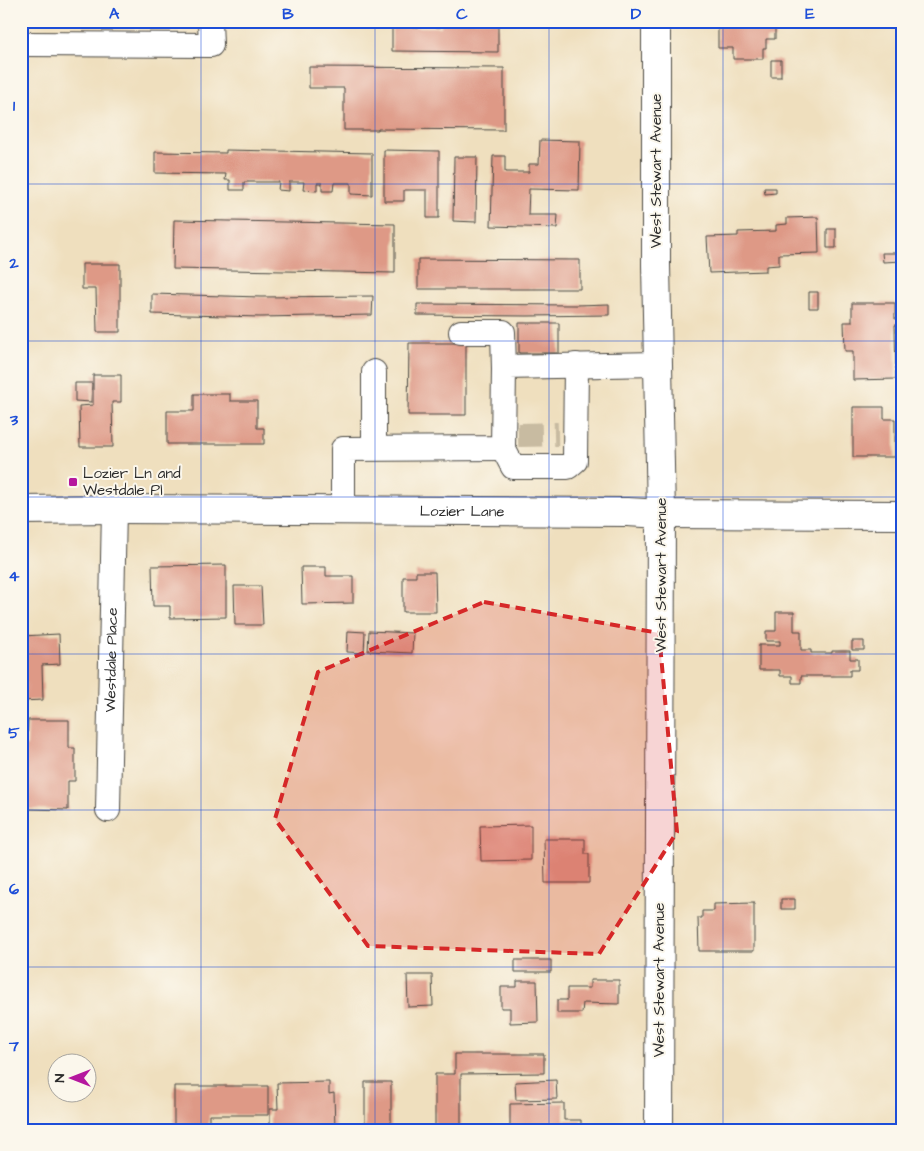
<svg xmlns="http://www.w3.org/2000/svg" width="924" height="1151" viewBox="0 0 924 1151" font-family="'Architects Daughter',sans-serif">
<style>
.building{fill:#de9986}
.lines{fill:none;stroke-linecap:round;stroke-linejoin:round}
.minor-tunnel{stroke:#c8bba1;stroke-width:24;stroke-dasharray:24 12;stroke-linecap:butt}
.minor-casing{stroke:#484641;stroke-width:26}
.major-casing{stroke:#484641;stroke-width:30}
.minor{stroke:#fff;stroke-width:24}
.major{stroke:#fff;stroke-width:28}
.marked{fill:#d62828;fill-opacity:0.2;stroke:#d62828;stroke-width:4;stroke-dasharray:10 6;stroke-linejoin:round}
.grid{fill:none;stroke:#1d4ed8;stroke-width:1;stroke-opacity:0.55}
.poi-dot{fill:#b5179e;stroke:#fbf7ec;stroke-width:2}
.labels{text-anchor:middle;dominant-baseline:central;stroke-width:4;stroke-linejoin:round;paint-order:stroke}
.street-label{font-size:15px;fill:#2b2b2b;stroke:#fbf7ec}
.poi-label{font-size:15px;fill:#2b2b2b;stroke:#fbf7ec;text-anchor:start}
.neatline{fill:none;stroke:#1d4ed8;stroke-width:2}
.grid-label{font-size:16px;text-anchor:middle;font-weight:bold;fill:#1d4ed8}
</style>
<rect width="100%" height="100%" fill="#fbf7ec"/>
<filter id="ink" filterUnits="userSpaceOnUse"><feTurbulence type="fractalNoise" baseFrequency=".02" numOctaves="2"/><feDisplacementMap in="SourceGraphic" scale="10" xChannelSelector="R" yChannelSelector="G"/><feConvolveMatrix kernelMatrix="1 2 1 2 8 2 1 2 1" color-interpolation-filters="sRGB"/></filter>
<filter id="wash" filterUnits="userSpaceOnUse"><feTurbulence type="fractalNoise" baseFrequency=".0096" numOctaves="4" result="noise"/><feDisplacementMap in="SourceGraphic" scale="20" xChannelSelector="R" yChannelSelector="G"/><feGaussianBlur stdDeviation="1.12" result="paint"/><feColorMatrix in="noise" values="0 0 0 0 0 0 0 0 0 0 0 0 0 0 0 0 0 1.4 0 .05"/><feComposite in="paint" operator="in"/></filter>
<g filter="url(#wash)">
<rect width="100%" height="100%" fill="#efdfbe"/>
<g id="blocks">
<!-- building -->
<path class="building" d="M392,21H411V27H441V21H498V52L392,51Z
M718,21H775V39H766V48H763V59H733V48H718Z
M771,60H781V77H771Z
M309,67L504,68V130L378,129V130H344V88H309Z
M540,140L580,141L579,190L529,189L528,215H558L557,228L491,226L493,156H505V172H529V164H539Z
M226,150L372,153V195L351,194V183H334L333,191H322V183H317V191L303,190L304,182H289V191L278,190L279,182H244V190H230V180H225L226,174L155,173V152L226,153Z
M384,150L439,151V218H427V190H404V201H384Z
M454,157H477L476,222L453,221Z
M764,188H776V193L765,194Z
M818,217L819,253L779,254V265L766,266V271L709,273L707,237L738,236V232L776,231V225L787,224V218Z
M174,220L395,224V273L173,269Z
M827,229H836V248H827Z
M882,253H903V261L883,262Z
M418,259L580,260V289H418Z
M82,264H120V332H97L96,289H82Z
M809,292H818V308H809Z
M152,294L261,297L373,296L372,315L260,317L152,314Z
M852,303H895V319H899V308H903V329H898V325H895L896,379L853,380V351H845L844,322H852Z
M417,304L577,305L609,304V315L527,316L417,315Z
M519,323H559V353H519Z
M409,343H466V415H408Z
M93,375H121V402H112L113,447H80L79,406L93,405Z
M75,383H92L91,402L75,401Z
M194,394H230V401H257V428H264V444H167V411H194Z
M853,407H884V419H895V457H853Z
M226,565V617L170,618V606H153L152,566Z
M301,567H326V576H353V603L302,604Z
M416,572H435L436,612H403V577H416Z
M234,586H261L263,625H235Z
M776,612H794V631H801V650H811V653H832V651H850V659H858V670H850V676H801V683H792V676H780V670H759V645H780V641H766V631H776Z
M348,631L365,632L364,653L347,652Z
M369,631L413,633L412,653L368,651Z
M59,634L60,664L42,665L43,700L21,701V662H23L22,636Z
M852,641H864V650H852Z
M28,720H69V748H75V781H68V810L27,809V771H21V746H27Z
M531,825V860L481,861L480,826Z
M544,839H585V854H589V883H545Z
M781,899H795V909H781Z
M754,903V951H699L698,918H702V911H714V904Z
M515,960H551V972H515Z
M407,975H432L433,1006L408,1007Z
M590,980H619V1004L583,1003L582,1013H557V1000H567V988H590Z
M517,981H537L538,1022L510,1023V1008H501V987H517Z
M455,1054H544V1073L461,1074V1130H435V1074H455Z
M556,1080L557,1099L516,1100L515,1082Z
M329,1082V1094L334,1093L335,1130H270V1109H278L277,1083Z
M365,1082H391V1130H365Z
M174,1086H268V1115H209V1130H174Z
M564,1103V1120H581V1130H510V1104Z"/>
</g>
</g>
<g filter="url(#ink)">
<use href="#blocks" fill-opacity="0" stroke="#484641" stroke-width="1"/>
<g class="lines">
<!-- minor-tunnel -->
<path class="minor-tunnel" d="M518,435L558,434"/>
<!-- minor casing -->
<g class="minor-casing">
<g id="minor">
<path d="M21,44L211,45L210,21"/>
<path d="M461,332H503L504,370"/>
<path d="M374,372V448"/>
<path d="M503,448L513,467H568L575,461L576,365"/>
<path d="M343,511V449L503,448L504,367L657,364"/>
<path id="s1" d="M108,810L114,509"/>
</g>
</g>
<!-- major casing -->
<g class="major-casing">
<g id="major">
<path d="M656,21V265L661,514L659,1130"/>
<path id="s2" d="M21,510L114,509L627,512L661,514L903,515"/>
</g>
</g>
<!-- minor -->
<use href="#minor" class="minor"/>
<!-- major -->
<use href="#major" class="major"/>
</g>
</g>
<!-- marked area -->
<path class="marked" d="M484,602L659,633L677,832L599,954L368,946L275,819L318,672Z"/>
<!-- grid -->
<path class="grid" d="M201,21V1130M375,21V1130M549,21V1130M723,21V1130M21,184H903M21,341H903M21,497H903M21,654H903M21,810H903M21,967H903"/>
<!-- markers -->
<rect class="poi-dot" x="68" y="477" width="10" height="10" rx="2.5"/>
<g class="labels">
<!-- street labels -->
<g class="street-label">
<text transform="translate(656 171) rotate(-90)">West Stewart Avenue</text>
<text stroke="none"><textPath href="#s2" startOffset="441">Lozier Lane</textPath></text>
<text transform="translate(661 575) rotate(-90)">West Stewart Avenue</text>
<text stroke="none"><textPath href="#s1" startOffset="150">Westdale Place</textPath></text>
<text transform="translate(659 980) rotate(-90)">West Stewart Avenue</text>
</g>
<!-- poi labels -->
<g class="poi-label">
<text x="83" y="473">Lozier Ln and<tspan x="83" dy="17">Westdale Pl</tspan></text>
</g>
</g>
<!-- margin -->
<rect width="924" height="1151" fill="none" stroke="#fbf7ec" stroke-width="55"/>
<!-- north arrow -->
<g transform="translate(72 1078) rotate(270)"><circle r="24" fill="#fbf7ec" stroke="#a8a59f"/>
<path d="M0-4L9 19L0 12L-9 19Z" fill="#b5179e"/>
<text y="-8" font-size="14" font-weight="bold" text-anchor="middle" fill="#2b2b2b">N</text>
</g>
<rect x="28" y="28" width="868" height="1096" class="neatline"/>
<g class="grid-label">
<text x="114" y="19">A</text>
<text x="288" y="19">B</text>
<text x="462" y="19">C</text>
<text x="636" y="19">D</text>
<text x="810" y="19">E</text>
<text x="14" y="111">1</text>
<text x="14" y="268">2</text>
<text x="14" y="425">3</text>
<text x="14" y="581">4</text>
<text x="14" y="738">5</text>
<text x="14" y="894">6</text>
<text x="14" y="1051">7</text>
</g>
</svg>
